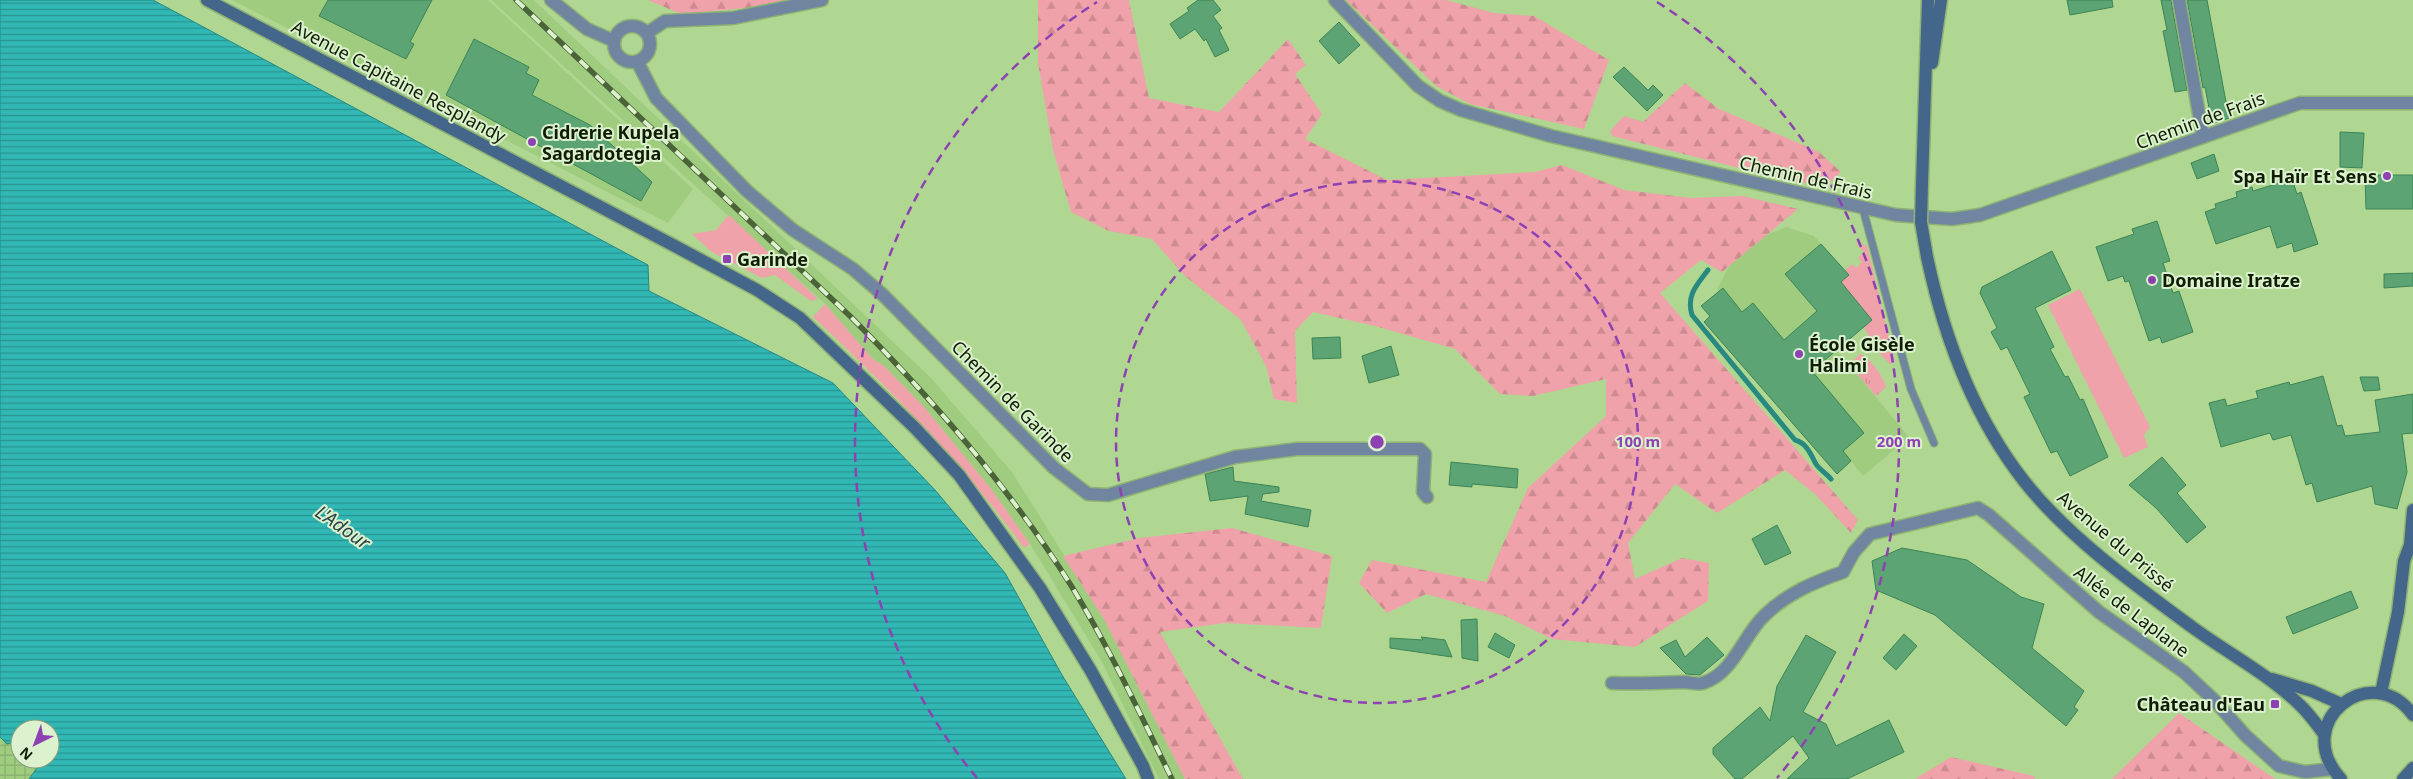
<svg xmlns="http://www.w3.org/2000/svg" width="2413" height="779" viewBox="0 0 2413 779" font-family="'Noto Sans',sans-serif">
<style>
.built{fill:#a0cc7f}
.industrial{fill:url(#industrial-grid)}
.green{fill:#f0a2aa}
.forest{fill:url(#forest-firs)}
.park{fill:url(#park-tufts)}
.water{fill:url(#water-rules);stroke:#27897f}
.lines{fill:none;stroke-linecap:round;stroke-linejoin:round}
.stream{stroke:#27897f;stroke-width:5}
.building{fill:#5ca473;stroke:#3d8455}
.lane-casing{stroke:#8fb275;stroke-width:9}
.street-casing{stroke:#8fb275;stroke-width:15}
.secondary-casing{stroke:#8fb275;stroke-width:15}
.lane{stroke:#7086a0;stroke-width:7}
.street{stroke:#7086a0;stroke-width:12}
.secondary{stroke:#45668b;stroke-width:12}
.rail-casing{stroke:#4a6338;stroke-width:5.5}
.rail{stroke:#dcf1ce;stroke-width:4;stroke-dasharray:11;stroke-linecap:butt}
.secondary-bridge-casing{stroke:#8fb275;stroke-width:15;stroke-linecap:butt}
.secondary-bridge{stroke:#45668b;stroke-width:12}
.ring{fill:none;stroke:#8d41b2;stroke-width:2.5;stroke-dasharray:9 6}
.poi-dot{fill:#8d41b2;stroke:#dcf1ce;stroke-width:2}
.labels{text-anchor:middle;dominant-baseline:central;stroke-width:4;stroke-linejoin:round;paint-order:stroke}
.street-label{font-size:18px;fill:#0f1e03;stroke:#dcf1ce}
.poi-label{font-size:18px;font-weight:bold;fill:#0f1e03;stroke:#dcf1ce;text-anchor:start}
.water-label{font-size:19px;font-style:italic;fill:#2a4544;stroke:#dcf1ce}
.centre{fill:#8d41b2;stroke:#dcf1ce;stroke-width:2.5}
.ring-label{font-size:15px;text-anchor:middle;font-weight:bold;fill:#8d41b2;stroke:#dcf1ce;stroke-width:4;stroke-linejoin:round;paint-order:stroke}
</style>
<defs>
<pattern id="industrial-grid" width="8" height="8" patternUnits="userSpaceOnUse" patternTransform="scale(1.25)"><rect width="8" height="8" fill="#a0cc7f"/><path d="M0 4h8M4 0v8" fill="none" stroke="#89af6c"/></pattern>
<pattern id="forest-firs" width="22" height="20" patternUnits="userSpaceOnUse" patternTransform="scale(1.25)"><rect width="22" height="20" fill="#f0a2aa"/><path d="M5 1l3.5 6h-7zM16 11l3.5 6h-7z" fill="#cd8b91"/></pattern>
<pattern id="park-tufts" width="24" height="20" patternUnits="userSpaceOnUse" patternTransform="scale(1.25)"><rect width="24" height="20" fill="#f0a2aa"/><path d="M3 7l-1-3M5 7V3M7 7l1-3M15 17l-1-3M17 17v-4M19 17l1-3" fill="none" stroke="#cd8b91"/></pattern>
<pattern id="water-rules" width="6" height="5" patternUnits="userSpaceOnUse" patternTransform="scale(1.25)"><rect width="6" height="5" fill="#31b7b4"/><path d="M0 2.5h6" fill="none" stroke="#289490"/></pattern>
</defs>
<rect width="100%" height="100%" fill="#afd791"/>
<!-- built -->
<path class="built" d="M232,0H488L693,189L668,223Z
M491,0H534L932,379L1012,472L1104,619L1185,779H1159L1102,662L1030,544L992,490L925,408L884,366L873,359L825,304Z
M1786,227L1814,236L1845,271V288L1872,320L1837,350L1909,437L1863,476L1851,461L1837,474L1827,464L1786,416L1800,405L1789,391L1775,403L1747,371L1701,306L1719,291L1717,289L1734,257L1756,239Z"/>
<!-- industrial -->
<path class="industrial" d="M0,737L7,744L20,740V759H35L37,768L29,779H0Z"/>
<!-- green -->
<path class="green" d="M729,215L818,299L811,301L775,275L762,278L712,252L692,234L716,230Z
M1856,243L1867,246L1895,362L1890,364L1878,352L1864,327L1872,320L1835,279L1852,264L1856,268L1862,262L1858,258L1864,252Z
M2080,289L2150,427L2144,435L2148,447L2124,458L2048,305Z
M825,304L873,359L884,366L925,408L992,490L1030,544L1024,548C961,461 891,390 813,317Z"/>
<!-- forest -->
<path class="forest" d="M648,0H830L681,14Z
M1038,0H1129L1149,98L1219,112L1288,39L1306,65L1295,74L1322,114L1305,139L1387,180L1535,172L1562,165L1624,190L1691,198L1743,196L1798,209L1722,272L1701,260L1660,293L1858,520L1851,533L1815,494L1785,470L1717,513L1675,484L1628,543L1635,579L1682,558L1709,563L1708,601L1635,647L1552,639L1505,616L1426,594L1387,613L1359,583L1372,560L1486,582L1528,488L1606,416V379L1533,396L1500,394L1455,349L1375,326L1313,312L1295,331L1297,403L1274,399L1266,366L1241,320L1185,276L1152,239L1109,231L1071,212L1053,150L1038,63Z
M1346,0H1446L1494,13L1534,16L1609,60L1584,129L1470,104L1436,86Z
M1685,83L1719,109L1819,152L1841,172L1826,186L1787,180L1612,136L1610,131L1624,116L1643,122Z
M1232,528L1332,556L1321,628L1225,623L1160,632L1243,779H1185L1104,619L1063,556L1139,538Z
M2179,713L2268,774L2276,779H2112Z
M1951,757L2034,776L2035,779H1915Z"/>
<!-- park -->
<path class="park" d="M1860,354C1870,358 1883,376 1886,387L1876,396L1849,364Z"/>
<!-- water -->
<path class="water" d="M0,0H153L648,265L649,291L833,383L935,490L1005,573L1062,675L1126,779H29L37,768L35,759H50V729H20V740L7,744L0,737Z"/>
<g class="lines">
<!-- stream -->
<path class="stream" d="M1708,270C1697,285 1686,295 1692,315L1795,440C1807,443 1811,455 1816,464C1819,469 1827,474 1831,479"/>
</g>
<!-- building -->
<path class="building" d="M328,0H432L410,42L414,44L406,59L319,16Z
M1198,0H1213L1221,10L1213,16L1222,28L1219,30L1229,50L1215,57L1206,39L1204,41L1195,29L1180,39L1170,24L1189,11L1187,8Z
M2067,0H2112L2113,7L2070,15Z
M2161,0H2171L2187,90L2175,92L2163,31L2167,30Z
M2187,0H2207L2229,118L2212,124L2205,87L2203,88Z
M1339,22L1360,45L1339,64L1319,41Z
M474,39L529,67L526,73L539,80L532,95L590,125L652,182L641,201L446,95Z
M1624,67L1648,90L1653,85L1663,95L1647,111L1613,77Z
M2340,132L2364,133L2362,168L2340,167Z
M2214,154L2219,171L2197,179L2191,163Z
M2365,175H2413V209H2366Z
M2292,179L2297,194L2301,192L2318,244L2294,252L2292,243L2277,248L2270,226L2216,244L2205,212L2216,208L2215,204L2237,197L2236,192L2252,187L2253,191Z
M2157,221L2170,261L2163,263L2173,293L2179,291L2193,332L2162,343L2160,337L2149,341L2129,281L2125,282L2123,276L2108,281L2096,247L2134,234L2132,229Z
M1821,244L1849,275L1841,282L1872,320L1812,371L1864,433L1843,451L1851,461L1837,474L1704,322L1710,316L1701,306L1723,288L1742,312L1753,303L1784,340L1817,311L1785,274Z
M2052,251L2071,290L2035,308L2054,347L2050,349L2065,377L2068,376L2080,400L2083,399L2108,457L2070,476L2057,451L2051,453L2024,397L2030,394L2007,347L2001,350L1991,332L1997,328L1980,293L1982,287Z
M2413,273V286L2384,288V274Z
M1340,337L1341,358L1313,359L1312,338Z
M1391,346L1399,375L1369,383L1362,356Z
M2323,376L2337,426L2342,425L2345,436L2380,432L2375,400L2413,394V433L2402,434L2407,472L2397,509L2375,504L2372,486L2317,502L2312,483L2306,485L2291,435L2273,440L2270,433L2221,447L2209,403L2225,399L2227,406L2258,398L2256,391L2289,382L2290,385Z
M2360,377H2378L2380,390L2364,391Z
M2162,457L2186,485L2177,493L2206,527L2187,543L2156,508L2129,485Z
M1451,462L1518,469L1517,488L1472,484V487L1449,485Z
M1233,467L1234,481L1279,487V492L1263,494L1261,501L1311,510L1308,527L1245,514L1248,496L1210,501L1205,474Z
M1777,525L1791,553L1765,565L1752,539Z
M1902,548L1967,560L2021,597L2044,604L2032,648L2084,691L2074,707L2078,710L2066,726L1935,615L1876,590L1872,561Z
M2351,591L2358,608L2293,634L2286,617Z
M1477,619L1478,661L1462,658L1461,620Z
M1495,633L1515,645L1509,658L1488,647Z
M1904,634L1917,646L1896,670L1883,658Z
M1806,635L1836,652L1803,712L1826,724L1836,746L1889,720L1904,752L1847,779H1787L1809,758L1793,736L1742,779H1735L1713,754V748L1760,707L1770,721L1777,686Z
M1421,637L1445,640L1452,657L1390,648V638L1423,640Z
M1707,637L1724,655L1700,675L1686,674L1660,648L1676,640L1685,657Z"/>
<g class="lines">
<!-- lane casing -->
<g class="lane-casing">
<path id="lane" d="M1863,209L1911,389L1934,443"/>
</g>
<!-- street casing -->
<g class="street-casing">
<path id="street" d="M551,0L587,29L614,41
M1335,0L1418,86L1440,101L1461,110L1551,136L1896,215L1952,219L1980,215L2300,103H2413
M2179,0L2203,137
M614 44a18 18 0 1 1 36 0a18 18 0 1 1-36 0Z
M647,33L665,21L733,18L822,0
M637,61L656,98L747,191L793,230L853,269L883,295L1054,468L1088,494L1108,495L1235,457L1297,449H1420L1425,454L1423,492L1427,497
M1612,683C1636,684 1660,683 1684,682C1690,682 1698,685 1703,683C1733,674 1743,636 1764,616C1786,594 1814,582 1843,572L1854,552L1870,534L1978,508L1989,515L2099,612L2184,672L2214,700L2245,735L2279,766L2305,772L2332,769"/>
</g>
<!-- secondary casing -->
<g class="secondary-casing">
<path id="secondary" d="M207,0L671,244L757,290L800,318L915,428L959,475L1040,588L1091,671L1143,766L1148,779
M1932,63L1941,0
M1922,183L1928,0
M1927,257C1944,337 1973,416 2024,481C2067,536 2136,586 2192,627C2229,654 2270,675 2302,707C2310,715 2317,725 2324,734
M2272,679L2312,691L2341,704
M2381,693L2398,612L2404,561L2410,545L2413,510
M2341,779C2289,722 2372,658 2413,715
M2403,779L2413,768"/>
</g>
<!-- lane -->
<use href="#lane" class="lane"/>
<!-- street -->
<use href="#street" class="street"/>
<!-- secondary -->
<use href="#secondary" class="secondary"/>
<!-- rail casing -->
<g class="rail-casing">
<path id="rail" d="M516,0L851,317C933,400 1010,488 1072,587C1110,649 1140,714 1172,779"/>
</g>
<!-- rail -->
<use href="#rail" class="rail"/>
<!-- secondary-bridge casing -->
<g class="secondary-bridge-casing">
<path id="secondary-bridge" d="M1922,183L1921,222L1927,257"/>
</g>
<!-- secondary-bridge -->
<use href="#secondary-bridge" class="secondary-bridge"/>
</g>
<!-- distance rings -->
<g class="ring">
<circle cx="1377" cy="442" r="261"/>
<path d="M977 778A522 522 0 0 1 1097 2M1657 2A522 522 0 0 1 1777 778"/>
</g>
<!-- markers -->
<g class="poi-dot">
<circle cx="532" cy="142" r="5"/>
<circle cx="2387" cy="176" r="5"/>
<rect x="722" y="254" width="10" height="10" rx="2.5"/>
<circle cx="2152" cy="280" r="5"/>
<circle cx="1799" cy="354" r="5"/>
<rect x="2270" y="699" width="10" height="10" rx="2.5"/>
</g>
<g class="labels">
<!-- street labels -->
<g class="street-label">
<text transform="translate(399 81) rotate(28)">Avenue Capitaine Resplandy</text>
<text transform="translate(2200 120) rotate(-20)">Chemin de Frais</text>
<text transform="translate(1806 177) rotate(13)">Chemin de Frais</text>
<text transform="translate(1013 401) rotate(45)">Chemin de Garinde</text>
<text transform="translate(2116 541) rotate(40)">Avenue du Prissé</text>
<text transform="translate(2132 611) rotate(37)">Allée de Laplane</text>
</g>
<!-- poi labels -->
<g class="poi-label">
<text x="542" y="132">Cidrerie Kupela<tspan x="542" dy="21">Sagardotegia</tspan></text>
<text x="2377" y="176" text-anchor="end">Spa Haïr Et Sens</text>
<text x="737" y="259">Garinde</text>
<text x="2162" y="280">Domaine Iratze</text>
<text x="1809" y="344">École Gisèle<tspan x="1809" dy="21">Halimi</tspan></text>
<text x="2265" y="704" text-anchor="end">Château d'Eau</text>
</g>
<!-- water labels -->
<g class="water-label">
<text transform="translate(343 527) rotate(35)">L'Adour</text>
</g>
</g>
<circle cx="1377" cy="442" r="8" class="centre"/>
<g class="ring-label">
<text x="1638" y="447">100 m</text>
<text x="1899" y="447">200 m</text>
</g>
<!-- north arrow -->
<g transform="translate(35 744) rotate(222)"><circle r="24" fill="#dcf1ce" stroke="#8a9d7d"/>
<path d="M0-4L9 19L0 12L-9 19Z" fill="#8d41b2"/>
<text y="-8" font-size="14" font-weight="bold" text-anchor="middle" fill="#0f1e03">N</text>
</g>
</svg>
